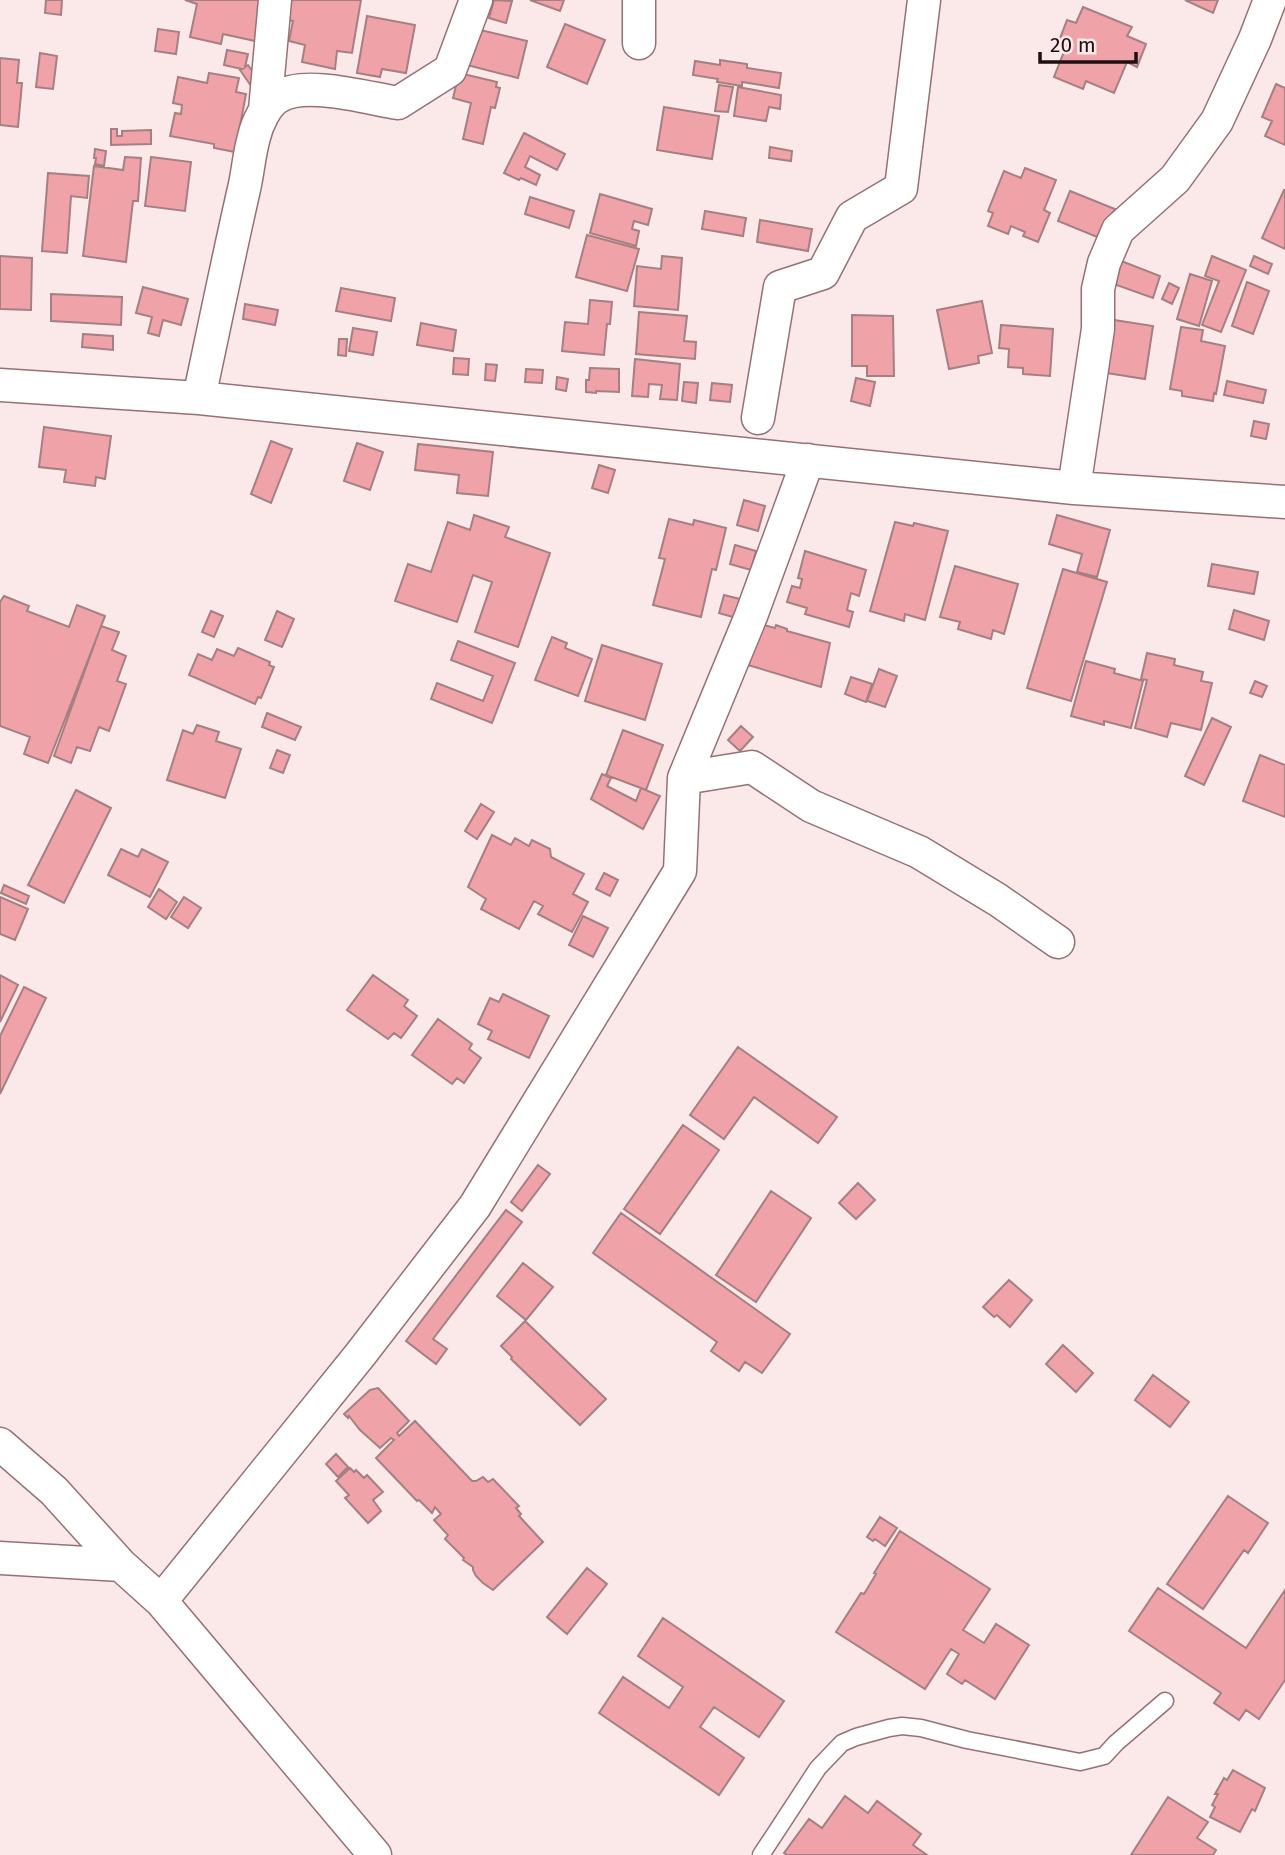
<svg xmlns="http://www.w3.org/2000/svg" width="1285" height="1855" viewBox="0 0 1285 1855" font-family="'Fira Sans',sans-serif">
<style>
.building{fill:#f0a2a9;stroke:#a57f82;stroke-width:2}
.lines{fill:none;stroke-linecap:round;stroke-linejoin:round}
.lane-casing{stroke:#967174;stroke-width:19}
.street-casing{stroke:#967174;stroke-width:35}
.lane{stroke:#fff;stroke-width:16}
.street{stroke:#fff;stroke-width:32}
</style>
<rect width="100%" height="100%" fill="#fbe9ea"/>
<!-- building -->
<path class="building" d="M46,0H62L61,15L45,13Z
M185,0H264L255,41L223,34L221,44L190,37L197,4Z
M282,0H361L352,53L337,51L335,69L302,62L305,45L289,41L293,21L279,18Z
M494,0L512,1L506,23L489,18Z
M530,0H564L560,11Z
M1185,0H1218L1213,13Z
M1083,7L1132,27L1127,36L1146,44L1137,67L1127,62L1114,93L1086,81L1083,89L1054,77L1067,44L1059,41L1067,20L1076,23Z
M367,16L415,25L406,73L382,69L380,77L357,73Z
M565,24L605,40L587,84L547,67Z
M158,29L179,32L176,54L155,51Z
M476,29L527,41L518,78L467,65Z
M227,50L248,54L245,67L248,65L255,75L256,83L251,86L240,70L242,69L224,65Z
M40,53L57,56L53,89L36,87Z
M0,58L19,60L17,83H22L18,127L0,125Z
M720,60L747,64V68L781,73L779,88L742,82V86L717,82L718,79L693,75L695,61L720,65Z
M209,73L239,78L236,92L246,94L235,152L214,148V144L170,136L175,113L181,114L182,105L173,103L178,77L207,83Z
M459,73L497,82L496,87L500,88L495,108L491,107L483,144L463,139L471,103L453,98Z
M1276,84L1285,88V145L1265,136L1272,121L1262,117Z
M719,85L733,87L728,112L715,111Z
M738,87L781,95L780,109L769,107L766,121L734,116Z
M664,107L719,116L712,159L657,150Z
M111,129H117V136H122V131L151,130V144L111,145Z
M524,133L565,154L557,170L530,156L525,167L540,175L536,185L521,178L519,180L504,173Z
M770,147L792,151L791,161L769,158Z
M95,149L106,151L104,166L95,164L96,158H94Z
M125,157L141,158L138,201H133L126,262L83,256L94,166L123,170Z
M151,157L191,162L185,211L145,206Z
M1025,168L1056,180L1044,210L1050,213L1038,242L1023,236L1025,232L1011,226L1008,234L988,226L993,213L988,211L1004,171L1021,178Z
M48,173L89,176L87,198L71,196L67,253L42,251Z
M1284,190H1285V249L1262,238Z
M1070,191L1115,209L1102,239L1058,221Z
M600,194L652,209L648,225L634,221L632,229L639,231L636,246L590,233Z
M530,197L574,211L569,228L525,214Z
M705,211L746,218L743,236L702,229Z
M760,220L812,229L808,251L757,242Z
M587,235L639,249L627,291L576,277Z
M0,256L32,258L31,310L0,309Z
M662,256L682,258L678,310L634,306L637,266L661,269Z
M1212,256L1246,270L1221,332L1202,325L1219,281L1205,276Z
M1254,256L1272,264L1268,274L1250,266Z
M1116,259L1160,276L1153,298L1108,282Z
M1190,274L1212,281L1199,326L1177,319Z
M1247,282L1269,291L1253,334L1232,326Z
M1169,283L1179,288L1172,304L1162,299Z
M143,287L188,299L181,325L163,320L159,336L148,333L152,317L136,313Z
M341,288L395,298L391,321L336,311Z
M51,294L122,297L121,325L51,321Z
M590,300L612,302L610,324H607L604,355L562,351L565,322L588,324Z
M982,301L992,353L978,356L979,363L949,369L937,310Z
M245,304L278,310L275,325L243,319Z
M639,312L687,316L684,341L696,342L695,359L636,354Z
M852,315L893,316L894,376H867V366H852Z
M1108,319L1153,326L1145,379L1100,372Z
M421,323L456,330L453,351L417,345Z
M1001,325L1053,329L1050,376L1023,374V368L1008,367L1009,349L999,348Z
M1181,327L1203,330L1201,341L1225,346L1216,394L1214,393L1213,401L1182,396V391L1170,389Z
M353,328L377,332L373,355L349,351Z
M83,334L113,336V350L82,347Z
M339,339H347L346,356L338,355Z
M454,358L469,359L468,375L453,374Z
M635,359L680,364L677,400L660,399L662,385L649,384L648,397L632,396Z
M486,364L497,365L495,381L485,380Z
M590,368L619,369V392L596,391V393L586,392V380H589Z
M526,369L543,370L542,383L525,382Z
M557,377L568,379L566,391L556,389Z
M856,378L875,382L870,406L851,401Z
M1227,381L1266,390L1263,403L1224,395Z
M684,382L698,383L696,403L682,401Z
M712,383L732,385L730,402L710,400Z
M1254,421L1269,424L1266,439L1251,436Z
M44,427L111,436L105,479L96,477L95,486L64,482L66,470L39,467Z
M271,441L292,449L271,503L251,494Z
M357,443L383,452L370,490L344,481Z
M418,444L493,452L488,496L457,493L459,475L415,470Z
M599,465L615,470L608,493L592,488Z
M744,500L765,506L758,531L737,525Z
M474,515L509,527L505,537L550,553L518,647L475,632L492,582L473,575L457,622L395,601L408,564L431,572L448,522L470,530Z
M1057,515L1110,530L1097,577L1077,572L1082,554L1049,544Z
M669,519L693,525L694,520L726,528L716,570L712,569L701,617L653,605L665,559L659,558Z
M895,522L913,526L914,523L948,531L925,620L905,614L904,621L870,611Z
M735,545L756,551L751,570L730,564Z
M805,551L866,570L859,596L851,593L847,610L853,612L849,627L805,614L807,608L787,602L792,586L800,588L802,579L798,578Z
M1212,564L1258,572L1254,594L1208,586Z
M955,566L1018,584L1004,634L993,630L991,639L958,629L960,622L940,617Z
M1063,569L1107,582L1071,701L1027,688Z
M724,595L748,601L743,620L719,613Z
M4,596L29,606L27,611L69,627L77,605L105,616L48,763L24,754L30,737L0,726V602Z
M1234,610L1269,621L1264,640L1229,629Z
M211,611L223,616L214,637L202,632Z
M277,611L294,619L282,647L265,640Z
M753,622L775,628L776,625L787,629V631L830,643L821,687L748,665L752,650Z
M101,626L119,632L112,650L126,656L117,681L126,684L109,731L99,727L90,751L77,747L71,763L54,756Z
M552,637L567,643L565,648L592,659L578,696L535,680Z
M458,641L515,663L492,723L431,699L437,683L483,701L493,676L451,660Z
M602,645L662,664L645,720L585,701Z
M238,648L270,662L269,665L274,667L261,698L258,697L255,704L189,675L198,654L212,660L217,649L234,656Z
M1147,653L1175,659L1174,665L1203,672L1201,681L1212,683L1201,730L1171,723L1167,737L1135,728L1147,680L1141,679Z
M1086,661L1115,669L1114,673L1143,681L1131,728L1104,721V725L1071,716Z
M879,669L897,676L885,707L867,701Z
M851,677L872,684L866,702L845,694Z
M1255,681L1267,686L1262,697L1250,693Z
M267,713L301,727L295,740L262,727Z
M1212,718L1231,727L1204,785L1185,776Z
M197,725L219,732L216,741L241,749L225,798L167,780L183,730L193,734Z
M741,726L753,737L740,751L728,740Z
M623,730L663,745L646,790L606,775Z
M277,750L290,755L283,773L270,768Z
M1260,755L1285,765V817L1243,801Z
M602,774L611,778L607,786L636,801L641,788L660,796L643,829L591,799Z
M76,790L111,808L64,903L28,885Z
M481,804L494,812L477,839L465,831Z
M492,835L511,845L515,838L529,846L532,840L550,849L551,857L584,874L573,894L588,902L572,932L538,914L543,906L534,901L519,929L481,909L486,899L468,887Z
M121,849L138,857L142,849L168,862L150,897L108,875Z
M604,873L618,880L610,896L596,889Z
M4,885L29,896L26,904L1,893Z
M159,889L177,902L166,919L148,907Z
M0,897L28,909L15,940L0,934Z
M184,897L201,908L188,928L171,917Z
M583,916L608,928L593,957L569,945Z
M0,975L18,985L0,1022Z
M373,975L408,1000L404,1006L417,1016L401,1038L394,1033L388,1039L347,1010Z
M24,987L46,998L0,1094V1036Z
M503,994L549,1016L529,1058L488,1039L492,1031L478,1024L490,998L499,1002Z
M438,1019L472,1044L469,1049L481,1058L464,1083L457,1078L452,1084L412,1055Z
M738,1047L837,1117L818,1143L754,1097L724,1139L690,1115Z
M683,1125L719,1150L660,1234L624,1209Z
M538,1165L550,1174L522,1211L511,1202Z
M858,1183L875,1200L856,1219L839,1203Z
M771,1191L811,1218L756,1302L716,1275Z
M506,1210L522,1222L433,1339L447,1349L436,1364L406,1341Z
M621,1213L790,1334L762,1373L745,1362L739,1371L711,1351L717,1342L593,1253Z
M523,1263L553,1287L526,1320L497,1296Z
M1009,1280L1032,1300L1010,1327L997,1315L994,1317L983,1307Z
M525,1321L606,1399L580,1425L511,1359L512,1357L501,1346Z
M1063,1345L1093,1373L1076,1392L1046,1364Z
M1153,1375L1189,1402L1170,1427L1135,1400Z
M378,1388L409,1421L397,1433L399,1436L415,1421L472,1481H476L483,1477L488,1482L493,1479L519,1506L516,1508L521,1514L519,1516L543,1542L493,1590L483,1583L476,1576L473,1570V1567L463,1560L464,1558L445,1539L448,1535L434,1520L441,1514L435,1507L432,1513L419,1500L417,1501L376,1458L394,1440L391,1438L380,1448L360,1430L349,1416L348,1418L344,1414L370,1390Z
M336,1454L348,1467L338,1477L326,1464Z
M350,1468L354,1472L356,1470L364,1478L367,1475L383,1492L373,1500L381,1511L368,1523L345,1498L349,1495L336,1481Z
M1228,1496L1268,1523L1248,1553L1244,1550L1203,1609L1167,1584Z
M880,1517L897,1528L885,1546L875,1539L873,1541L867,1537Z
M900,1531L990,1589L963,1630L984,1643L996,1624L1029,1645L995,1699L965,1680L962,1684L947,1674L959,1654L951,1649L925,1689L836,1632L861,1593L864,1594L876,1574L874,1573Z
M587,1568L607,1584L567,1634L547,1617Z
M1158,1588L1246,1648L1285,1590V1680L1259,1719L1246,1710L1239,1720L1214,1703L1221,1693L1129,1631Z
M663,1618L784,1701L759,1737L714,1707L700,1727L744,1758L719,1795L599,1713L623,1677L669,1708L683,1687L638,1656Z
M1233,1770L1265,1788L1255,1811L1252,1809L1240,1832L1210,1817L1215,1807L1212,1805L1218,1794H1215L1224,1778L1227,1780Z
M845,1796L868,1813L877,1801L921,1834L913,1845L927,1855H787L784,1853L809,1819L822,1828Z
M1168,1797L1208,1822L1197,1838L1216,1850L1213,1855H1131Z"/>
<g class="lines">
<!-- lane casing -->
<g class="lane-casing">
<path id="lane" d="M761,1855L818,1768L842,1743L856,1737L889,1728L902,1726L921,1728L967,1740L1080,1762L1104,1756L1116,1743L1165,1701"/>
</g>
<!-- street casing -->
<g class="street-casing">
<path id="street" d="M639,43V0
M265,110L275,0
M0,385L199,398L1074,488L1285,502
M199,398C214,328 228,259 244,189C248,172 249,154 254,137C257,124 266,104 278,97C305,80 367,98 398,103L450,70L476,0
M758,418L780,287L823,273L852,217L901,188L924,0
M1074,488L1098,329V289L1104,263L1118,230L1175,179L1217,121L1255,39L1270,0
M684,778L752,767L811,806L919,852L998,900L1058,942
M0,1444L54,1491L121,1565L161,1601L375,1855
M0,1558L121,1565
M161,1601L360,1355L475,1206L680,871L684,778L751,616L808,460"/>
</g>
<!-- lane -->
<use href="#lane" class="lane"/>
<!-- street -->
<use href="#street" class="street"/>
</g>
<!-- scale -->
<path d="M1040 52v10h96v-10" fill="none" stroke="#1e1012" stroke-width="3.5"/>
<text x="1050" y="52" font-size="21" fill="#1e1012" stroke="#fbe9ea" stroke-width="5" paint-order="stroke">20 m</text>
</svg>
